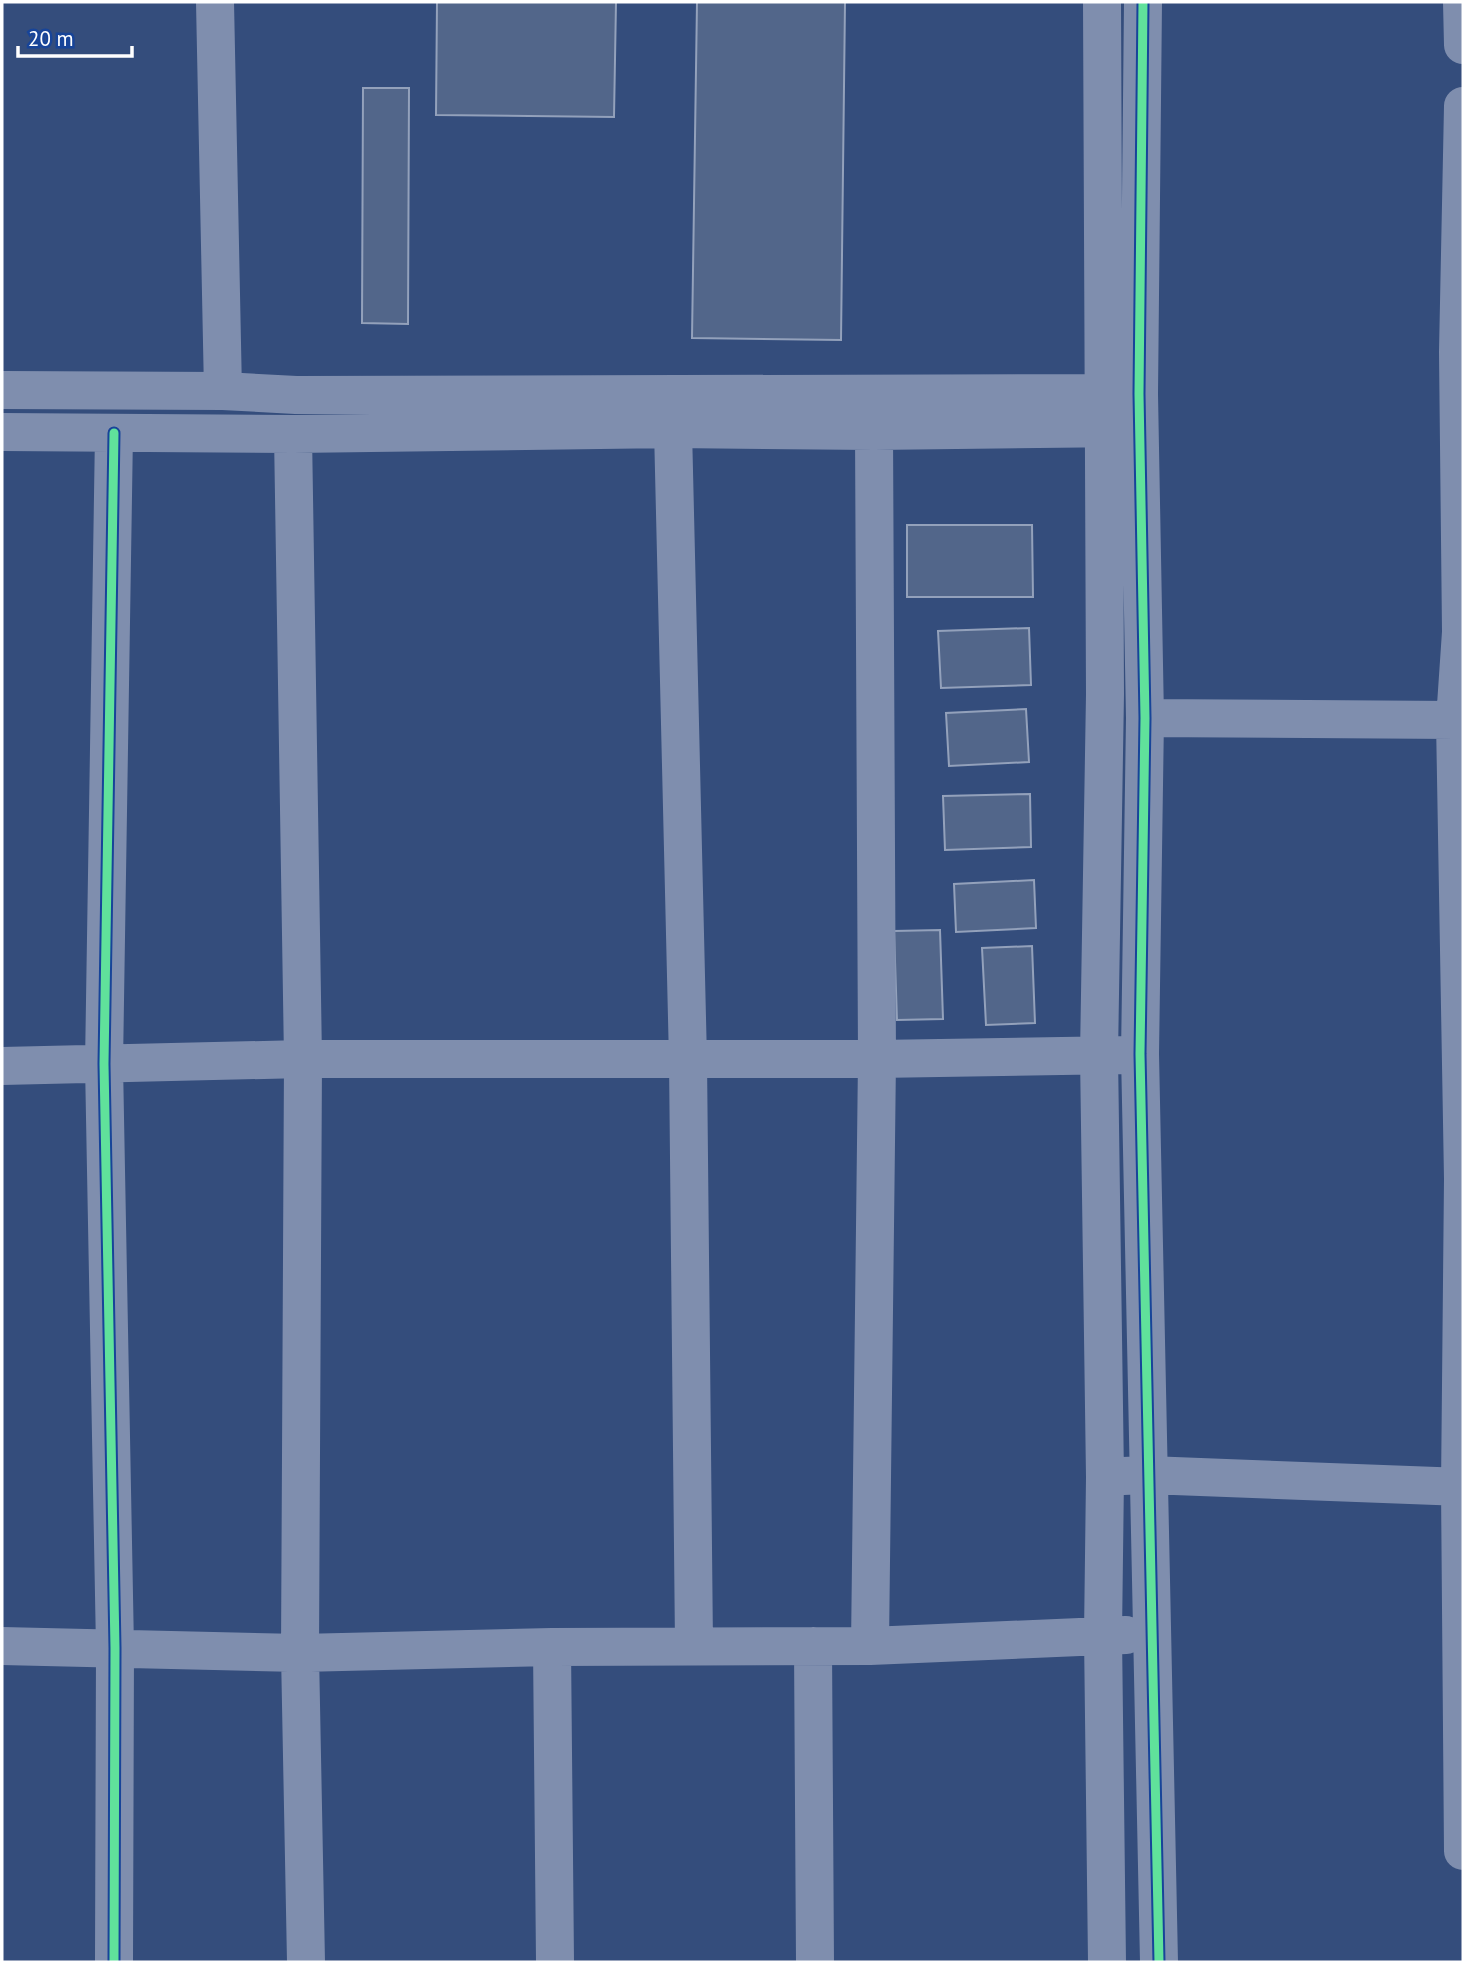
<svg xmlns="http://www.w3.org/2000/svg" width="1465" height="1964" font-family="'PT Sans',sans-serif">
<rect width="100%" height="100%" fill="#344d7c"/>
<path fill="#52668a" stroke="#93a1bb" stroke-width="2" d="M437 2H616L614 117 436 115Z
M697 2H845L841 340 692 338Z
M363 88H409L408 324 362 323Z
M907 525H1032L1033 597H907Z
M1029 628 1031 685 941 688 938 631Z
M1026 709 1029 762 949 766 946 713Z
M1030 794 1031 847 945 850 943 796Z
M1034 880 1036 928 956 932 954 884Z
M940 930 943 1019 897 1020 894 931Z
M1032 946 1035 1023 986 1025 982 948Z"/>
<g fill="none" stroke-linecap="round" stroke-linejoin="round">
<path stroke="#7f8eae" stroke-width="38" d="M215 2 223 391
M1102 2 1105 694 1099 1055 1105 1477 1103 1635 1107 1962
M1143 2 1139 394 1145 718 1140 1054 1159 1962
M1462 2 1463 45
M1463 106 1458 352 1461 632 1455 720 1463 1179
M2 390 223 391 296 395 1126 393
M673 429 688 1060 694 1645
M2 432 293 434 673 429 874 431 1127 428
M293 434 303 1059 300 1653 306 1962
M1145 718 1455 720
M2 1066 303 1059H877L1123 1055
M1463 1179 1460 1487 1463 1851
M1123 1476 1148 1475 1463 1487
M2 1646 300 1653 552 1647 870 1646 1126 1635
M813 1646 815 1962
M870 1646 877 1059 874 431
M552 1647 555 1962
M114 1962 115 1648 104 1064 114 433"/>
<defs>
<path id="cycleway" d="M1143 2 1139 394 1145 718 1140 1054 1159 1962
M114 1962 115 1648 104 1064 114 433"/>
</defs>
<use href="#cycleway" stroke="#174499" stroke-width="13"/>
<use href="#cycleway" stroke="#60e19b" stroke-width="9"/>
</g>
<rect width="1465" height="1964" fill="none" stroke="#ffffff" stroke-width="7"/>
<path d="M18 46v10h114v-10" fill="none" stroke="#ffffff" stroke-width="3.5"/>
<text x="28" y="46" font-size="21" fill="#ffffff" stroke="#174499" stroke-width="5" paint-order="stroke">20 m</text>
</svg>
